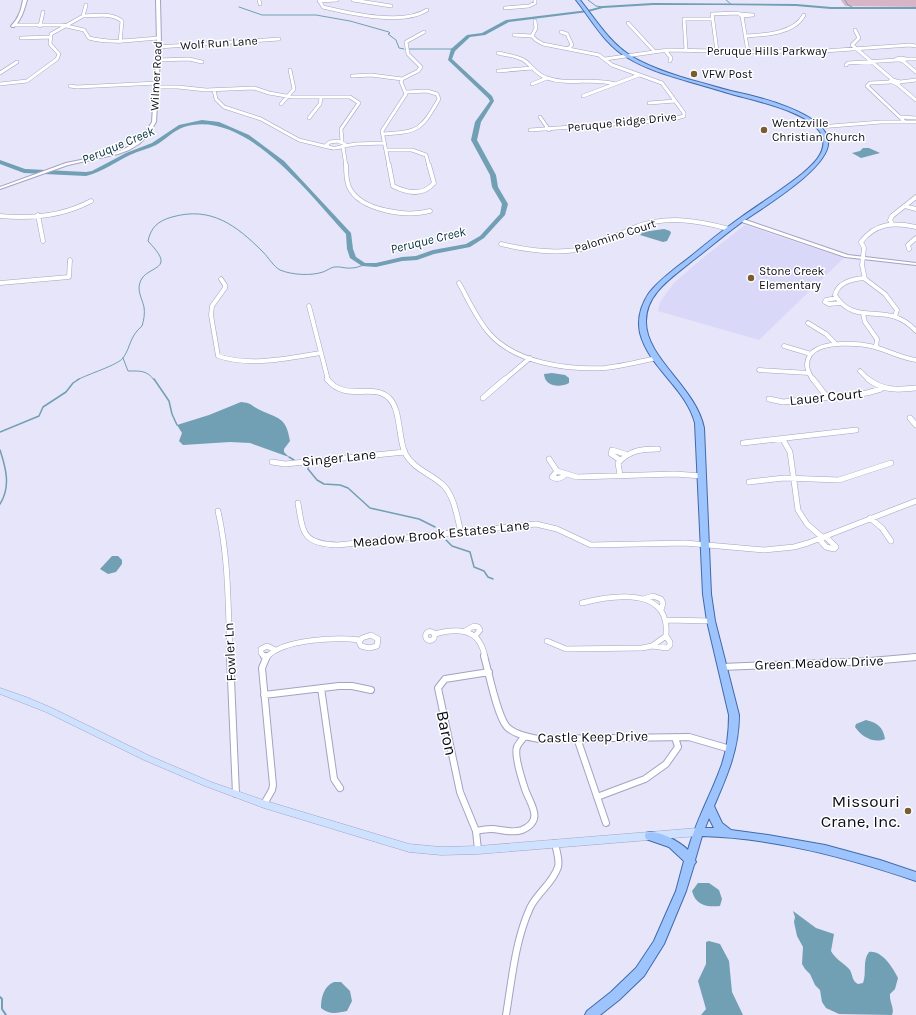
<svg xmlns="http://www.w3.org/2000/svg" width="916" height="1015" font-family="Karla,sans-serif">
<rect width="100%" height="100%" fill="#e6e5f9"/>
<path fill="#d9d8f9" d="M745 225 844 258 759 340 658 311 660 302 674 283 699 261Z"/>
<path fill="#d8b5c6" d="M841 0H916V7L845 6Z"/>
<path fill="#719fb4" d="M863 148H869L880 153 861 158 852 153 860 151Z
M664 229 670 231 671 233 667 241 663 242 640 235 643 232Z
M552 373 565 375 569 378V383C560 388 545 387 544 374Z
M241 402C252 403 250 405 258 409 278 419 286 416 290 441L284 449V452L289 457 250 443 230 442 183 445 179 441 182 433 177 425 209 415Z
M112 556H118L122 560V564L116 572 108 574 100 569Z
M866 720C878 723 883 727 885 739 873 744 861 736 855 727L856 724Z
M698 883H709L719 890 722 899 720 906C707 907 696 906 692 891Z
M793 911 816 928 834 934 831 951C835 959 844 963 850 970 853 976 852 981 858 984L863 983C867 973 862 961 869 952 882 950 893 968 898 978L895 989 890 994C889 1002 895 1008 892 1015L839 1014 826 1008 822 1002 820 990 815 985 810 974 805 969 802 964 803 947 797 936 794 922 795 917Z
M709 941 720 944 729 961 732 992 743 1015H701L706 1009 698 981 706 964V942Z
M334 982H341L350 991 352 1001 347 1011C337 1013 329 1015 321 1008 321 997 324 986 334 982Z"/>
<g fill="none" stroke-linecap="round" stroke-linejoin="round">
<path stroke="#719fb4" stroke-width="1" d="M588 0 596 6 603 7
M726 0 731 4
M845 0 848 5 854 8
M239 7 262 15H316L350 21 389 32 390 33 388 34 396 40 399 48 404 49
M408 49H454
M123 358 128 371C140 371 147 370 154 380
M77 380C88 374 118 365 123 358 131 347 129 337 142 326 144 320 145 313 144 307 142 298 136 290 141 280 145 271 160 269 161 262 162 255 152 246 148 241 151 227 158 221 172 217 211 206 236 225 263 252 269 258 273 266 280 270 292 275 311 276 323 272 326 271 330 268 334 267 340 266 346 269 352 268 356 268 360 266 364 265"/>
<path stroke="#719fb4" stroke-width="1.5" d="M154 379 169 401 172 414 177 425
M0 432 39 416 43 407 66 392 73 383 79 379
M0 450C6 468 11 487 0 504
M289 457 294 460
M308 464V469L317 480 324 484 340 485 348 488 370 508 419 519 435 527
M446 540 452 546 470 552 474 567 484 571 488 577 493 579"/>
<path stroke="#719fb4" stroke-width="2" d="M0 997 2 999V1009L6 1015"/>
<path fill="#719fb4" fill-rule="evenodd" d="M653 3 796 4 831 7H916V9H831L796 6 721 5H653L603 8 588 12 509 22 485 35 470 37 455 51 452 59 492 96 494 101 481 122 477 140 496 175 498 187 508 204 505 215 484 238 470 247 434 254 417 260 402 261 376 267 362 266 350 258 347 249 346 234C310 195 245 108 184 127 174 130 165 140 156 145 148 149 138 151 130 155 115 162 102 172 86 176L24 173 0 164V160L25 169 86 172 92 171 126 153 152 143 179 125 202 120 219 122 249 135 284 161 351 233 353 249 356 257 365 263H376L402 257 416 256 433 250 466 244 480 236 500 214 502 204 492 187 490 175 471 140 475 122 490 101 488 98 448 60 451 49 467 35 482 33 506 20 588 10 603 6Z"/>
<defs>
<path id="minor-far3" d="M259 0 260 4
M319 0 323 7C349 13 403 26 427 10
M353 0 391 6
M319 1 337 0
M505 8 529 6 535 3V0
M740 14 753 15 742 16
M83 16C96 16 111 12 122 21L120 42
M628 23 654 51
M15 25H62L84 30 89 38C112 44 135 40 158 38
M40 26 43 12
M855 30 859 38 852 45 893 80
M561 32 567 34 572 45 568 49
M514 35 532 36
M745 36C764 35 794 34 804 15
M21 38 50 37
M158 47 279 39
M665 50 671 58 670 61
M686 50 684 19H713
M717 51 712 14 738 13 742 16 748 52
M498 53C506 55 518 56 525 61 532 66 537 75 547 78 569 86 593 77 615 84
M901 58 906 59 903 61 896 59Z
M605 59 668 50 765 52 805 50 824 51 910 45 916 46
M906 59H916
M157 60 189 59 202 62
M903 61 916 72
M846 65 848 63 897 60
M498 71 532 68
M0 73 17 62
M352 76 371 75 402 79
M893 80 900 82 897 84 890 81Z
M891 82 870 83 867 86 905 122
M900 82 916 80
M0 84 27 81 57 59 59 54 50 44 51 34 83 16 86 5
M532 84 547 78
M897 84 916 100
M70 86 77 87 157 83
M156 87H178L206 90 254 88 269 93 292 97H350L359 103 341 129 342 141
M214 90 216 99 224 107 261 119 299 140 328 147
M583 96 639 75
M649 103 675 101
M281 104 294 89 290 70
M540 117 549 130
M901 117 916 118
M309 118 320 104 321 98
M819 127 881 122H916
M530 130 670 120 684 116V113L662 83 612 65 599 55 543 44 536 40 532 36 536 28 535 21
M383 134C419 132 421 130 439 99L437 94 427 91 406 92
M338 141 345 144 344 146C338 148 331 150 326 145L330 142Z
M344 146 356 144 384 143
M343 147 346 166
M386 150H412L426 155 429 166
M389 166 382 131 406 94 401 82 402 79 418 71 421 67 408 54 406 42 424 32"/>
<path id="minor-far2" d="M346 165C346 172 346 180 349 187 360 211 407 217 430 211
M389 165 393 186C407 193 423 196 434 183L429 165
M905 206 916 209
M38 215 43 241
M0 216C31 219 63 216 91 201
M892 224 890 220 892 216 916 197
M501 244C526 250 551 254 577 250 597 246 615 236 633 228 665 215 697 220 729 229
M909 249 908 245 916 238
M864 278C852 279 838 282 835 295 856 329 888 299 916 331
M221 279 225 285V288L212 306 211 315 218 356C250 367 288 358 320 353
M0 283 69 277 70 260
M459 283C468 299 476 318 489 333 515 363 567 370 605 368 622 366 639 362 656 358
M837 298 826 300 825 302 829 304 840 303
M309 306 328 380
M863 314 865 322 877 339 876 347
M895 316 897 310 885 294 865 279 862 265 864 248 861 242C875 223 894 222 916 227
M808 323 826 334 836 344
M784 346 811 354
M759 370 809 373
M860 371 869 380
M504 380 530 358
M813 380C808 372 804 364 810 355 821 340 859 343 875 347 889 351 901 358 916 360"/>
<path id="minor-far1" d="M327 379C346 403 373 382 389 398 401 409 398 438 405 453 413 469 432 474 444 486 455 498 457 518 461 532
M813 379 827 397
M868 379C883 391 898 390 916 388
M483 398 505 379
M769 399 783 402 867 393 881 389
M910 418 916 425
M782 438 790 452 798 510 807 524 823 538
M743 443 856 430
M549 459 557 471 577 477 675 474 702 476
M620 460 611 454 612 450 625 454
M272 462 285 464 405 452
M557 471 552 477C557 480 562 478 566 474
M620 475 618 463C630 450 641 449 658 449
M749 482 784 478 839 480 891 463
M298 503C303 534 303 544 338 545L536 524 557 529 591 545 685 543 764 550 794 547 808 543 916 501
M218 511C229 559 228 609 230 657
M870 518 882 528 891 541
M819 539 826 547 834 549 836 547 826 537
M643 599 653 596 661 599 663 603 661 610
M666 620 711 621
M465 631 474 626 478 627 480 630 475 636
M425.5 636a4.5 4.5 0 1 1 9 0a4.5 4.5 0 1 1-9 0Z
M435 634C450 630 473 627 481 645 483 648 484 653 485 657
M371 635 378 639 377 646 369 648 361 646 359 642 362 638Z
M547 641 566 649 642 648 652 646 666 636C666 631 667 625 665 620 657 587 605 597 582 603
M652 646 667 648 670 645V642L666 636
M265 657 261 653V649L267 646 275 650
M267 657C283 639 337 637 360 640
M912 657H916"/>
<path id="minor" d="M230 656 236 794
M264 656 266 658
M484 656C489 673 497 716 507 727 516 735 528 737 539 739L689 737 730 749
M722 667 871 661 916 657
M321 688 334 779 340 788
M264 695 339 686H352L371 690
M577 738 606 823
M597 797 645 779 666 764 678 747 675 737
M264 804 272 790 273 785 262 668 267 656
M476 831 460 792 438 688 445 679 489 672
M478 850 476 831C481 830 486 829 491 829 501 829 512 834 522 830 545 820 530 804 525 789 522 780 514 755 517 747 518 744 522 740 524 737
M506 1015C512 979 515 941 530 908 537 893 553 883 558 867 560 860 556 850 555 843"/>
<path id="tertiary" d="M23 0H27C24 10 22 19 14 27H12L11 26C19 18 21 10 23 0Z
M156 0H160L161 43 156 122 148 135 139 144 129 150 118 154 68 165 0 189V187L66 163 115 153 126 148 136 142 145 133 152 122 157 43Z
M739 219H743L848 255 916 263V265L845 257 739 221Z"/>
<path id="secondary" d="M0 688 26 697 52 708 150 756 211 782 266 801 409 844 441 847 478 846 698 828 701 829 703 832 701 835 698 836 478 854 441 855 409 852 264 808 205 786 144 760 46 712 0 694Z"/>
<path id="primary" d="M576 0H580C596 20 609 42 631 56 649 67 671 74 691 80 704 83 718 88 731 91 755 96 824 112 828 140 833 167 758 210 738 225 723 236 708 249 692 261 673 277 646 293 646 321 645 358 696 387 704 428L711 594 715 621 739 715C739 749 727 776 714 806L722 823 731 830 768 835 825 845 880 860 916 872V881C848 858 775 838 702 836L695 860 696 862 694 865 686 891 664 944 644 976 619 1000 600 1015H585L587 1011 611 992 636 968 654 941 676 891 684 861 669 847 646 839 645 836 646 833C658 829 680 842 688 850 696 820 712 793 722 764 727 749 729 731 729 715L707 621 703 594 695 423C686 388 649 368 640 333 637 319 641 305 649 293 660 279 676 268 690 257 706 244 723 230 740 218 761 203 782 190 802 174 811 166 826 154 823 139 818 112 750 100 728 93 715 89 701 85 687 81 667 75 646 69 628 58 605 45 592 20 576 0ZM709 818 714 828H705Z"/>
</defs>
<use href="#minor-far3" stroke="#a4a2c2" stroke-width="4"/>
<use href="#minor-far2" stroke="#a4a2c2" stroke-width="5"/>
<use href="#minor-far1" stroke="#a4a2c2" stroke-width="6"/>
<use href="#minor" stroke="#a4a2c2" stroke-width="8"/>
<use href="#tertiary" stroke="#a4a2c2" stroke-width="2"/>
<use href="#secondary" stroke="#a4a2c2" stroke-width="1"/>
<use href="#primary" stroke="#406aab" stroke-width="2"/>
<use href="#minor-far3" stroke="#fff" stroke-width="3"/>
<use href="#minor-far2" stroke="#fff" stroke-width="4"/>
<use href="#minor-far1" stroke="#fff" stroke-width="5"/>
<use href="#minor" stroke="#fff" stroke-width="6"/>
<use href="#tertiary" fill="#fff" fill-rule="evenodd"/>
<use href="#secondary" fill="#cee1fe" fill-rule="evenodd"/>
<use href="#primary" fill="#9dc4fc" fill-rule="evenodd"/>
</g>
<g fill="#795d30" stroke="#fff" stroke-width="1.5">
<circle cx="694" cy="74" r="4"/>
<circle cx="764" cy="130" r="4"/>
<circle cx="751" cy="278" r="4"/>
<circle cx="908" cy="811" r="4"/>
</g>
<g text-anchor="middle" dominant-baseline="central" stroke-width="3" stroke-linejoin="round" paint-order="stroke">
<g font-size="12" fill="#0e0d18" stroke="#fff">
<text transform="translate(219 43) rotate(-4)">Wolf Run Lane</text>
<text x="767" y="51">Peruque Hills Parkway</text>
<text transform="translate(156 76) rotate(-87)">Wilmer Road</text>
<text transform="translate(622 122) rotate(-6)">Peruque Ridge Drive</text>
<text transform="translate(615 236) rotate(-18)">Palomino Court</text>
</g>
<g font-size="12" fill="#0e0d18" stroke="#fff" text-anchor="start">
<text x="702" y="74">VFW Post</text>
<text x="772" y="123">Wentzville<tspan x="772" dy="14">Christian Church</tspan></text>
<text x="759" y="271">Stone Creek<tspan x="759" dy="14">Elementary</tspan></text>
</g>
<g font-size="13" font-style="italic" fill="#042f3f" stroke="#fff">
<text transform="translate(118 145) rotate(-23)">Peruque Creek</text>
<text transform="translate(428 240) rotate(-14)">Peruque Creek</text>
</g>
<g font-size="14" fill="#0e0d18" stroke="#fff">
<text transform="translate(826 397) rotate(-6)">Lauer Court</text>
<text transform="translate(339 458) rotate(-6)">Singer Lane</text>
<text transform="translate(441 534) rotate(-6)">Meadow Brook Estates Lane</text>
<text transform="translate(230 652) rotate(-93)">Fowler Ln</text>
<text transform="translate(819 663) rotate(-2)">Green Meadow Drive</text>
<text transform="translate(593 737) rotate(-1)">Castle Keep Drive</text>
</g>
<g font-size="17" fill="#0e0d18" stroke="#fff">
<text transform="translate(447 733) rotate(78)">Baron</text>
</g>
<g font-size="17" fill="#0e0d18" stroke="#fff" text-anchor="end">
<text x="900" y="801">Missouri<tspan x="900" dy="20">Crane, Inc.</tspan></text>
</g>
</g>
</svg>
